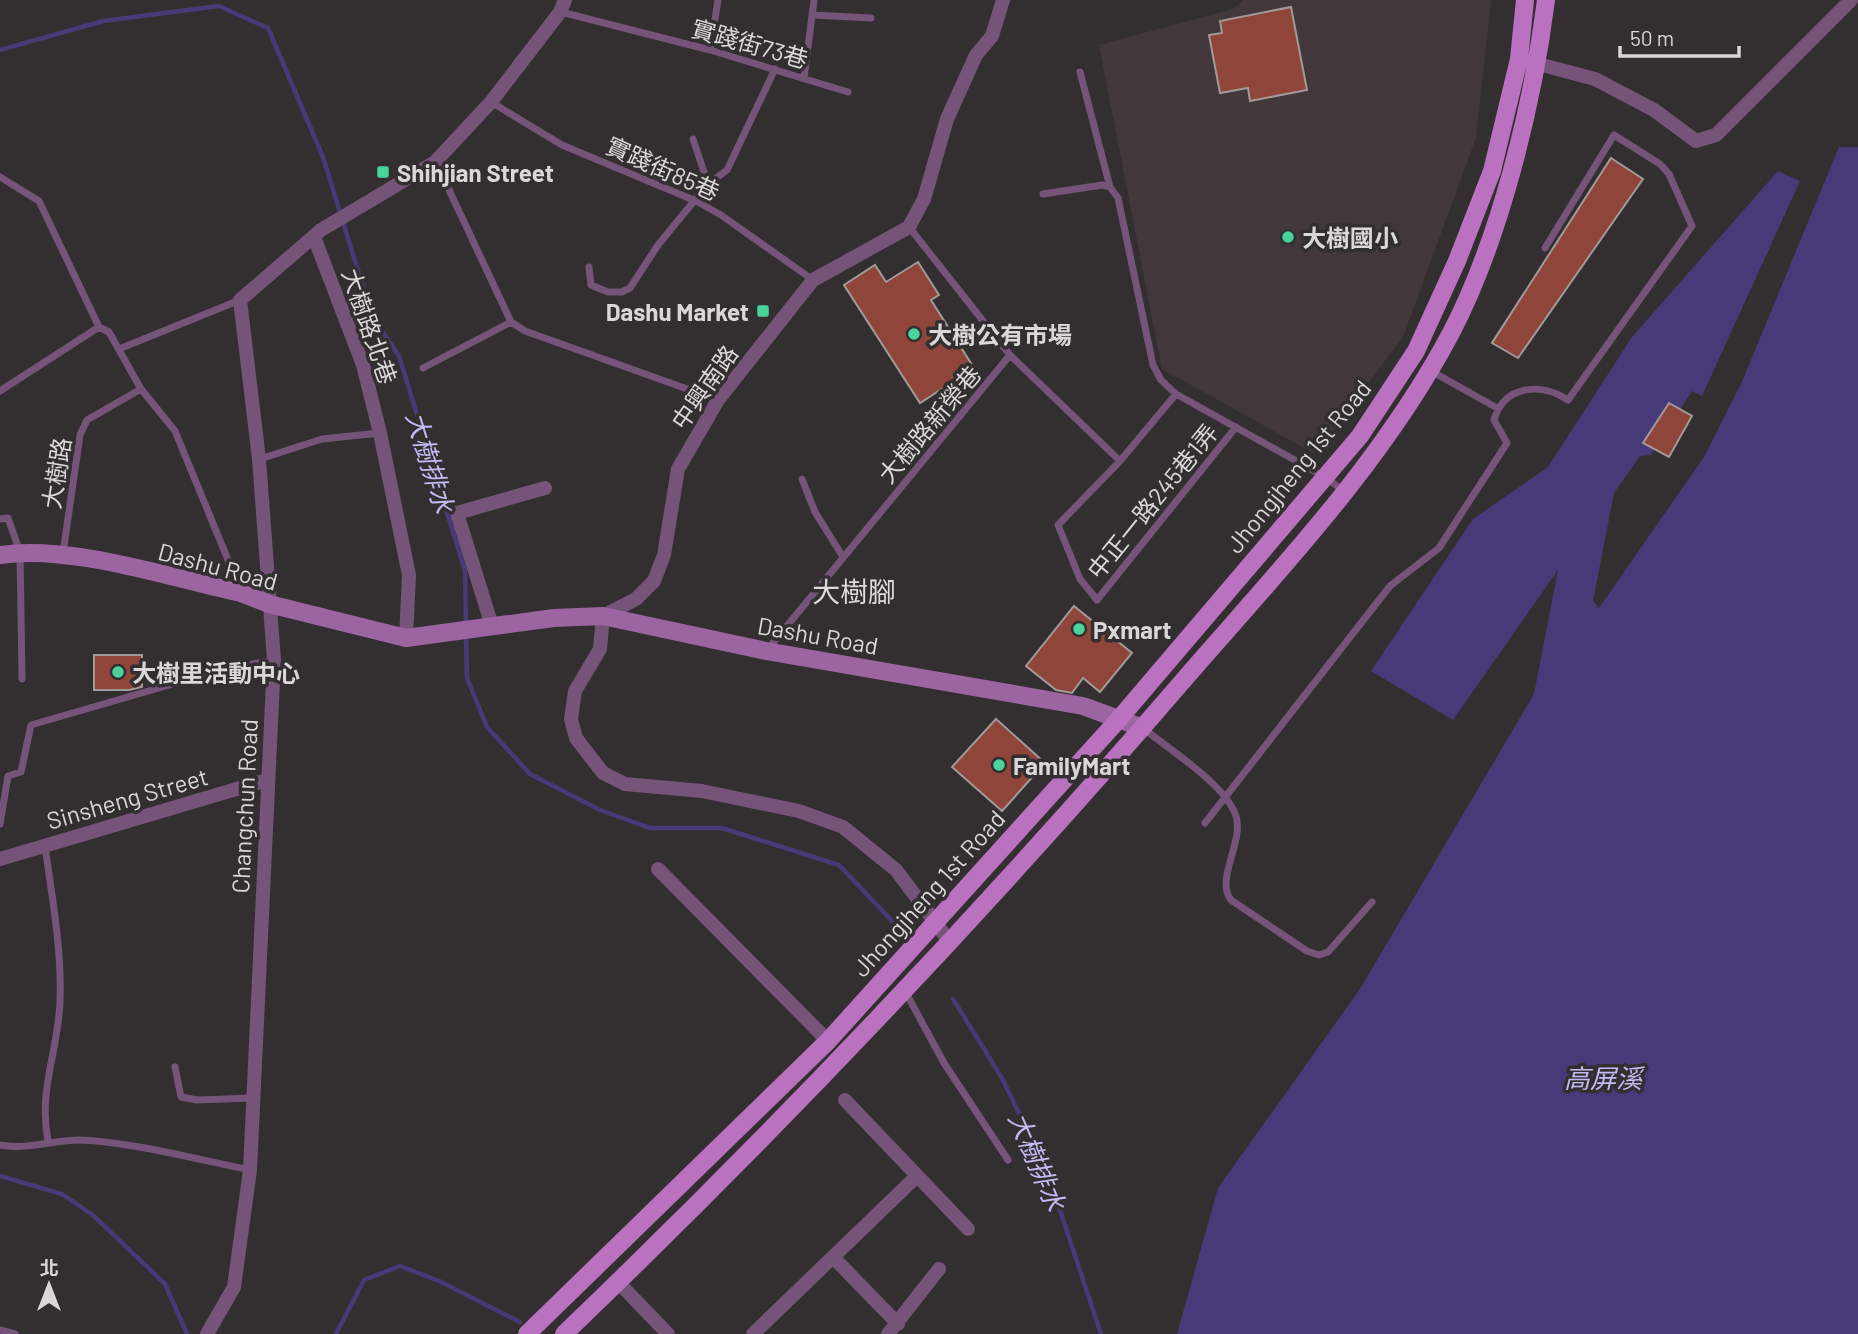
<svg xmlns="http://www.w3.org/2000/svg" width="1858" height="1334" font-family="Barlow,'Noto Sans TC',sans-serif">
<rect width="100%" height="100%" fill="#332f30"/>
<path fill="#42373a" d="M1243 0H1491L1476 138 1403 337 1315 454 1162 369 1099 45 1233 9Z"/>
<path fill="#483a79" d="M1839 147H1858V1334H1177L1218 1188 1360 989 1534 694 1558 570 1453 720 1371 671 1473 519 1548 467 1632 337 1778 171 1800 181 1702 396 1692 391 1651 455 1640 456 1614 493 1593 601 1599 608 1704 457 1741 384Z"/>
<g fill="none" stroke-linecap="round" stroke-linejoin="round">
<path stroke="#483a79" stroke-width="4.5" d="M0 50 103 21 219 6 268 28 323 157 372 316 399 356 465 571 466 624
M466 633 467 678 487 727 530 774 600 810 650 828H722L839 865 893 922
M953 999 1002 1078 1047 1171 1101 1334
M0 1176 62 1194 94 1216 165 1284 187 1334
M336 1334 364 1280 400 1266 439 1281 520 1322"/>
</g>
<path fill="#90453a" stroke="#a09a99" stroke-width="2" d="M1291 7 1307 90 1250 101 1248 88 1220 93 1209 35 1222 33 1220 21Z
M1611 158 1643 179 1518 358 1492 343Z
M918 262 939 295 931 300 974 368 920 403 844 285 875 265 886 282Z
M1669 403 1692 416 1669 457 1643 443Z
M1074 606 1132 653 1100 692 1083 678 1072 693 1056 690 1026 666Z
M94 655H142V687L129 690H94Z
M996 719 1045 763 1002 811 952 767Z"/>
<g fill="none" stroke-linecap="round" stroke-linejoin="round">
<path stroke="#765379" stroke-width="7" d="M561 12 710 50 848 92
M813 15 871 18
M710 50 718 0
M1080 72 1110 187
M804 78 814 0
M491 102 562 145 696 201 721 215 813 280
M693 139 708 184
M436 162 511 322 525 331 718 400
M0 177 39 201 99 327
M1043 194 1102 185 1110 187 1118 198 1153 365 1161 380 1176 394 1325 477 1345 492
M909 227 1010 355 1120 461
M589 267 591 285 608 292H622L630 288 658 245 708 184 727 170 775 69
M119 349 240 300
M423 368 511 322
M1431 371 1497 408
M0 391 99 327 109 332 141 389 175 431 240 589
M1176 394 1120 461 1058 525 1080 579 1097 600 1236 427
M260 459 322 439 380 433
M802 479 815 512 843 557
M0 519 8 518 20 552 22 679
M63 553 80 435 87 420 141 389
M768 649 1010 355
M1143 728C1170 750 1226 785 1236 816 1244 842 1215 879 1231 900L1307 951 1319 955 1328 952 1372 902
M1205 823 1390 586 1439 548 1507 443 1494 420C1504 385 1541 382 1568 400L1692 226 1669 174 1660 164 1614 135 1545 248
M0 824 8 776 21 772 31 725 221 670 274 660
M45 846C52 897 62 950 60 1002 58 1052 38 1090 48 1141
M905 991 944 1063 1008 1160
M175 1067 181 1097 197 1100 253 1098
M0 1145C27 1150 53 1140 80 1140 132 1142 199 1160 250 1170
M0 1330 15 1334"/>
<path stroke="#765379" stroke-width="14" d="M1527 61 1595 79 1654 110 1696 141 1716 135 1851 0
M314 237 363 365 380 433 409 575 406 638
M492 626 457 513 545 488
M0 859 267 780
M658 869 828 1041
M950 942 896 870 843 827 799 811 702 791 625 784 603 773 576 738 571 719 575 691 600 649 603 616 636 599 654 581 664 555 678 469 718 400 813 280 909 227 924 199 947 119 976 55 992 36 1003 0
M845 1100 968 1229
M833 1257 898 1324
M618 1282 668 1334
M207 1334 234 1287 250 1170 274 660 259 459 240 300 321 230 435 162 491 102 560 12 565 0
M753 1334 917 1176
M888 1334 939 1269"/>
<path stroke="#9c64a1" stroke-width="18" d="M0 555C70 544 171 578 241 593L269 604 406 638 554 618 603 616 766 651 1083 706 1143 728"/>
<path stroke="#b971c0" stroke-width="18" d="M527 1334 828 1041 1119 719 1360 436 1416 351 1457 261 1492 171 1519 59 1525 0
M564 1334C783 1124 990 905 1188 675 1282 567 1383 461 1451 333 1500 239 1533 104 1546 0"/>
</g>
<g fill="#49d49c" stroke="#332f30" stroke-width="2.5">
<rect x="376" y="165" width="14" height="14" rx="3.5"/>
<circle cx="1288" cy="237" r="7"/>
<rect x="756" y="304" width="14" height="14" rx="3.5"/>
<circle cx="914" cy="334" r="7"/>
<circle cx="1079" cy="629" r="7"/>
<circle cx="118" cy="672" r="7"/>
<circle cx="999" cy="765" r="7"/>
</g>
<g text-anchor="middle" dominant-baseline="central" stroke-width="7" stroke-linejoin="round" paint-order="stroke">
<g font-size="24" fill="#dad7d8" stroke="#332f30">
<text transform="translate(750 43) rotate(16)">實踐街73巷</text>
<text transform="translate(663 168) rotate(24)">實踐街85巷</text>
<text transform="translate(370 326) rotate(71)">大樹路北巷</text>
<text transform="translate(704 387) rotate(-55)">中興南路</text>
<text transform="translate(929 424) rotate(-50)">大樹路新榮巷</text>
<text transform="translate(1298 466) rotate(-51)">Jhongjheng 1st Road</text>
<text transform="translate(56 473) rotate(-81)">大樹路</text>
<text transform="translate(1152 501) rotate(-51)">中正一路245巷1弄</text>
<text transform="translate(218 566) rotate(15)">Dashu Road</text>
<text transform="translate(818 635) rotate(10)">Dashu Road</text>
<text transform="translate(127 798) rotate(-16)">Sinsheng Street</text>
<text transform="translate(244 806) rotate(-87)">Changchun Road</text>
<text transform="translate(928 893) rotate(-48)">Jhongjheng 1st Road</text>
</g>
<g font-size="24" font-weight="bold" fill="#dad7d8" stroke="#332f30" text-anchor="start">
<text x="397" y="172">Shihjian Street</text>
<text x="1302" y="237">大樹國小</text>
<text x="749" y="311" text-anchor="end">Dashu Market</text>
<text x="928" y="334">大樹公有市場</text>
<text x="1093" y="629">Pxmart</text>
<text x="132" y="672">大樹里活動中心</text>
<text x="1013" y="765">FamilyMart</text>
</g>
<g font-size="26" font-style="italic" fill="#c1baf3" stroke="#332f30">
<text transform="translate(431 462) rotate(73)">大樹排水</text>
<text x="1603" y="1077">高屏溪</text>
<text transform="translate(1038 1161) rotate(67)">大樹排水</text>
</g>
<g font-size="28" fill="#ded8da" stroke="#332f30">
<text x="854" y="591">大樹腳</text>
</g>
</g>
<g transform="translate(49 1285)" stroke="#332f30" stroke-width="5" paint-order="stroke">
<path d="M0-5L12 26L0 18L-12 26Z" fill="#dad7d8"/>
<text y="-10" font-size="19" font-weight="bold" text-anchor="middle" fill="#dad7d8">北</text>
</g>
<path d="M1620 46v10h119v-10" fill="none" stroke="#dad7d8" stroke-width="3.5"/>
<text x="1630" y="46" font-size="21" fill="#dad7d8" stroke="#332f30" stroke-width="5" paint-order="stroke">50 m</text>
</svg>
